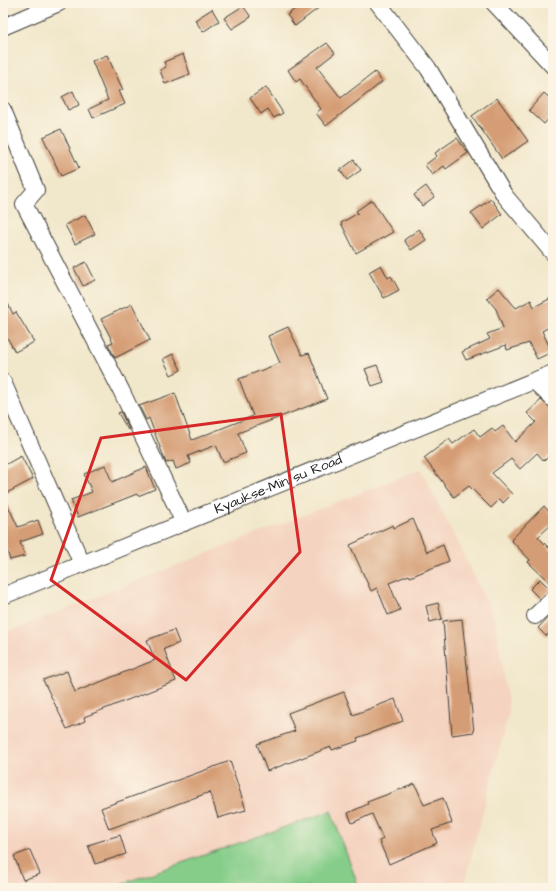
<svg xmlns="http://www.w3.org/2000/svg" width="556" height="891" font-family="'Architects Daughter',sans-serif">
<rect width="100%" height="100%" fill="#fcf5e5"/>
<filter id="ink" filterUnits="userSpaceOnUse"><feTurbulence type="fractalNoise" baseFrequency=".025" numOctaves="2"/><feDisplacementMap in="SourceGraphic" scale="8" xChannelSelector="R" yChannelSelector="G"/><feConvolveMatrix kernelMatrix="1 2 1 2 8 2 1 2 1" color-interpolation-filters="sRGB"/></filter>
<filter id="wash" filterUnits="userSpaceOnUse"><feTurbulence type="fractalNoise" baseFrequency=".012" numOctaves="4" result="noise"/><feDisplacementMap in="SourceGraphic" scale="16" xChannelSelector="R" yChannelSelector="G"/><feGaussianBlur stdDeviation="0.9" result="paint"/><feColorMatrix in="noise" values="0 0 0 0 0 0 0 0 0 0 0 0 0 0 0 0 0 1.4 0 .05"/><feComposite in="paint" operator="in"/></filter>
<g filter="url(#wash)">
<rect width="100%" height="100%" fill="#f1e7cb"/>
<path fill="#f4d3c0" d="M421 469 495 619 509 711 463 888H3V634Z"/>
<path fill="#85cd89" stroke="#507452" d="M331 811 359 888H123L121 884Z"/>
<g id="blocks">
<path fill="#d59d75" d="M303 3H325L295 26 287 15Z
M243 6 251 17 232 29 224 18Z
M212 9 219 21 203 32 195 20Z
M327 43 335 53 317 67 341 98 375 72 382 82 326 126 316 113 321 109 300 79 296 82 288 70Z
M183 54 190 74 165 84 160 70 166 67 164 62Z
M107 55 123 90 119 91 125 104 93 118 89 109 108 100 92 61Z
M266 87 283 113 274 118 268 109 261 114 250 98Z
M73 91 79 105 68 110 62 97Z
M544 93 553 101V114L544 124 529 110Z
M497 98 528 141 502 159 472 116Z
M61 129 79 168 61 176 43 137Z
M457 138 468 153 446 169 444 166 432 175 425 165 437 156 435 153Z
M354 160 361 170 347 180 340 170Z
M426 186 434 197 422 206 414 195Z
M491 199 502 214 483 229 471 213Z
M372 200 393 232 356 253 341 223 358 213 356 211Z
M85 215 95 234 75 244 65 225Z
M419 229 426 240 411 250 404 240Z
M86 262 95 280 83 286 74 268Z
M381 265 388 278 391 276 399 290 384 298 369 272Z
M499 288 516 308 531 300 534 307 553 297V325L542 331 552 352 537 359 529 343 507 350 506 345 466 360 462 352 490 339 487 334 503 328 496 309 487 298Z
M3 294 13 314 16 312 34 342 15 352 3 330Z
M132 304 150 340 115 358 108 344 113 342 101 319Z
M288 327 302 355 309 353 327 399 238 433 246 453 223 462 216 445 188 456 191 463 176 469 173 461 166 463 149 418 146 420 139 406 175 393 192 440 253 416 239 379 280 363 268 336Z
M173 354 181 370 171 375 163 359Z
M377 365 384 382 372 386 365 369Z
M541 400 553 409V452L544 461 537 453 520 469 511 459 492 473 512 494 503 503 500 499 491 508 469 486 454 497 424 458 449 439 453 444 474 429 480 437 492 428 495 432 503 426 515 442 536 422 527 413Z
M121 412 129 429 128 430 118 413Z
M21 456 33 479 3 495 18 527 38 520 43 534 20 542 25 556 10 560 3 538V466Z
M105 465 112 482 146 467 155 489 138 496 137 494 78 517 71 500 92 492 84 474Z
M544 506 553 516V523L538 537 553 552V586L528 562 530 560 511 540Z
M413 519 427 552 443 545 449 561 410 577 409 575 389 583 400 610 388 615 377 588 371 591 350 545 393 525 394 528Z
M540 579 551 590 540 599 530 589Z
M438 603 442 619 430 622 426 606Z
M553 612V630L546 636 538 628Z
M462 619 474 732 452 735 443 621Z
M174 630 179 643 164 649 176 681 84 717 85 721 67 729 43 680 67 671 75 692 155 660 147 640Z
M344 692 353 715 395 699 403 721 357 738 358 741 332 750 331 747 267 771 257 744 295 731 288 713Z
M230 761 246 810 218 818 210 792 109 829 101 808Z
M415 784 424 805 443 798 452 823 432 830 437 843 389 864 379 841 383 839 372 814 352 823 348 813 368 804 367 802Z
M120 835 126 854 95 864 88 845Z
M30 850 40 874 23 880 14 856Z"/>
</g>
</g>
<g filter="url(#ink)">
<use href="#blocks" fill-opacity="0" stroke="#3c3a36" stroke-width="1"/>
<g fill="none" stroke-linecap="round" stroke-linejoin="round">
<defs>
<g id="minor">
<path d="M378 3 428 68 505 196 553 253"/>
<path d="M494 3 553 66"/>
<path d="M3 27 59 3"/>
<path d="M3 110 36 190 24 204 121 390 184 523"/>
<path d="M534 381 553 399"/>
<path d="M3 382 82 564"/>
<path id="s1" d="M3 596 553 373"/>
<path d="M535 616 553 599"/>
</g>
</defs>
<use href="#minor" stroke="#3c3a36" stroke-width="18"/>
<use href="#minor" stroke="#fff" stroke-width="16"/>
</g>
</g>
<path fill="none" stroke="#d62828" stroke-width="3" stroke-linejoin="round" d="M281 414 300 552 186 680 51 580 101 438Z"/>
<g text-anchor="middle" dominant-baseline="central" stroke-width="4" stroke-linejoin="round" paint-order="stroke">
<g font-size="14" fill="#1c1c1c" stroke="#fcf5e5">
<text stroke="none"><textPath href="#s1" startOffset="297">Kyaukse-Min su Road</textPath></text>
</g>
</g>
<rect width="556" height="891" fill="none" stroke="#fcf5e5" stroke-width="16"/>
</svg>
